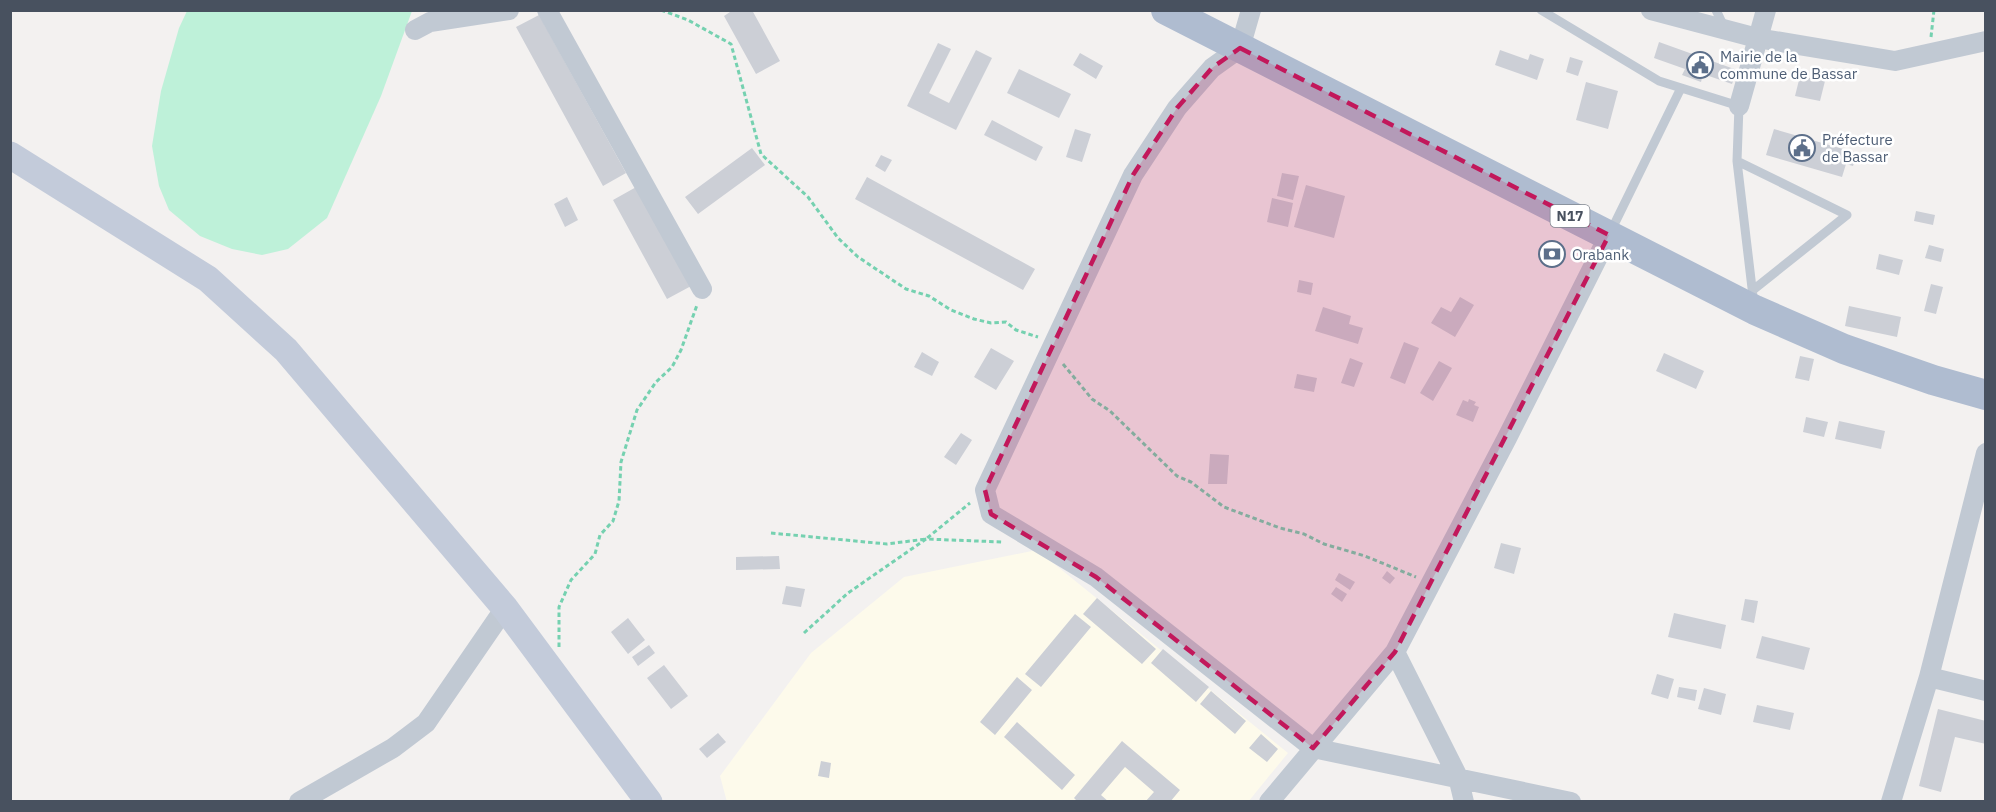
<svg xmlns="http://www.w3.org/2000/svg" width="1996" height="812" font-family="'IBM Plex Sans',sans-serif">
<rect width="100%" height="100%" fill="#f3f1f0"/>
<path fill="#fdfaeb" d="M1037 550 1288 753 1248 802H727L720 776 811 653 904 577Z"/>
<path fill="#bef1d9" d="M187 11H412L381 96 327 218 288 249 262 255 232 249 200 236 169 210 159 186 152 146 161 91 179 28Z"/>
<path fill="#cccfd6" d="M733 10H752L780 61 756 74 724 16Z
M539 15 626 173 603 186 516 27Z
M1659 42 1737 70 1732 84 1703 74 1701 82 1682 75 1685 69 1654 58Z
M938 43 951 49 929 93 949 103 976 50 992 58 956 130 907 106Z
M1500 50 1528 60 1530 54 1544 59 1537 80 1495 65Z
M1080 53 1103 66 1096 79 1073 65Z
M1570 57 1583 61 1578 76 1566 72Z
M1019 69 1071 94 1059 118 1007 93Z
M1800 76 1825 81 1820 101 1795 96Z
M1586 82 1618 91 1608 129 1576 120Z
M992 120 1043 147 1036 161 984 135Z
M1075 129 1091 134 1082 162 1066 157Z
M1774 129 1857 153 1853 166 1846 164 1842 177 1766 155Z
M752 148 765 165 698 214 685 197Z
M881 155 892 160 885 172 875 166Z
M1282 173 1299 176 1293 200 1277 196Z
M867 177 1035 269 1023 290 855 199Z
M1306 185 1345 196 1334 238 1294 227Z
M638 186 693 285 667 299 613 200Z
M567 197 578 220 565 227 554 204Z
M1272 198 1293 203 1288 227 1267 222Z
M1916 211 1935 215 1933 225 1914 221Z
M1929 245 1944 249 1941 262 1925 258Z
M1879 254 1903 260 1899 275 1876 269Z
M1299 280 1313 283 1311 295 1297 292Z
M1931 284 1943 287 1936 314 1924 311Z
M1460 297 1474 305 1455 337 1431 323 1441 307 1451 312Z
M1849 306 1901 317 1897 337 1845 326Z
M1323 307 1351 316 1349 324 1363 328 1358 344 1315 331Z
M1404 342 1419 348 1405 384 1390 378Z
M991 348 1014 361 996 390 974 377Z
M922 352 939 362 932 376 914 367Z
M1664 353 1704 371 1696 389 1656 371Z
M1800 356 1814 359 1809 381 1795 378Z
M1350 358 1363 363 1354 387 1341 383Z
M1439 361 1452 368 1433 401 1420 393Z
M1297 374 1317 378 1314 392 1294 388Z
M1469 399 1476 402 1474 405 1479 407 1473 422 1456 415 1463 400 1468 402Z
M1806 417 1828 422 1824 437 1803 432Z
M1839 421 1885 431 1881 449 1835 439Z
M961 433 972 440 956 465 944 457Z
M1210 454 1229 455 1227 484H1208Z
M1501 543 1521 548 1514 574 1494 568Z
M779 556 780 569 736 570V557Z
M1387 571 1395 578 1390 584 1382 578Z
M1339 573 1355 582 1350 590 1335 580Z
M786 586 805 589 801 607 782 604Z
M1336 587 1347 594 1342 602 1331 594Z
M1097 598 1156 649 1142 664 1083 614Z
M1745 599 1758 601 1754 623 1741 620Z
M1674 613 1726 625 1721 649 1668 637Z
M1075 614 1091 627 1041 687 1025 674Z
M628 618 645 640 628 654 611 632Z
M1762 636 1810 648 1804 670 1756 658Z
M649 645 655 653 638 666 632 657Z
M1163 649 1209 687 1196 702 1151 663Z
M664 665 688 696 671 709 647 678Z
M1657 674 1674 679 1668 699 1651 694Z
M1017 677 1032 690 995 735 980 722Z
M1679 687 1697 690 1695 701 1677 697Z
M1704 688 1726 694 1721 715 1698 709Z
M1211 691 1246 721 1235 734 1200 704Z
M1757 705 1794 713 1790 730 1753 722Z
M1938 709 1986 721V744L1955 737 1941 792 1919 786Z
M1017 722 1075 775 1062 790 1004 737Z
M718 733 726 742 707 758 699 749Z
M1261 734 1278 749 1267 762 1249 748Z
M1122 741 1180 790 1170 802H1145L1154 792 1125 767 1101 795 1109 802H1078L1074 798Z
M821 761 831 763 829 778 818 776Z"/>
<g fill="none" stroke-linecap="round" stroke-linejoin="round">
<path stroke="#75d1b0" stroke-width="3" stroke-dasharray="4.5 3" stroke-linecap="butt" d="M661 10 688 20 731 44 761 154 808 197 838 238 858 257 906 289 929 296 951 310 974 319 991 323 1006 322 1016 330 1038 337
M1931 37 1934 10
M1063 364 1092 399 1110 411 1177 476 1191 482 1224 507 1280 528 1304 534 1324 544 1365 556 1416 577
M771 533 887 544 926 539 970 503
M804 633 848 593 926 539 1002 542
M559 647V607L571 580 595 554 600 535 613 521 619 501 621 462 637 410 656 382 672 367 681 350 697 305"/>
<path stroke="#c1c9d3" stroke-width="9" d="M1541 10 1659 81 1739 106 1737 161 1754 305
M1716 10 1724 27
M1737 161 1847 215 1753 290
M1610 233 1681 88"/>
<path stroke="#c1c9d3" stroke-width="20" d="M547 10 702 289
M1251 10 1240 48 1212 68 1177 108 1133 175 985 490 991 514 1096 577 1313 748 1571 802
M1651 10 1757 38 1895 61 1986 41
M415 30 430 22 509 10
M1739 106 1766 10
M1986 453 1929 677 1986 691
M1395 652 1458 777 1464 802
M299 802 393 748 426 723 505 608
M1269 802 1395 652 1507 438 1609 235
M1891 802 1929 677"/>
<path stroke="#c3cbda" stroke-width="27" d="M10 155 208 279 286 350 505 608 649 802"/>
<path stroke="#afbcd0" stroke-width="30" d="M1166 10 1755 310 1844 349 1933 380 1986 395"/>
</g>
<path fill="#c2185b" fill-opacity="0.2" stroke="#c2185b" stroke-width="4.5" stroke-dasharray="12 8" stroke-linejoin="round" d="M1240 48 1609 235 1395 652 1313 748 1096 577 991 514 985 490 1133 175 1177 108 1212 68Z"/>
<defs>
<symbol id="civic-ring" viewBox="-11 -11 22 22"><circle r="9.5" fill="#fff" stroke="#5c6f8a" stroke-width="1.5"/><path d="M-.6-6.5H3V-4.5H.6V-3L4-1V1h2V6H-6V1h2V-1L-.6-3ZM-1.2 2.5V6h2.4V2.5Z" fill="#5c6f8a"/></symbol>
<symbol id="bank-ring" viewBox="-11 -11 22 22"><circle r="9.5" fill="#fff" stroke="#5c6f8a" stroke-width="1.5"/><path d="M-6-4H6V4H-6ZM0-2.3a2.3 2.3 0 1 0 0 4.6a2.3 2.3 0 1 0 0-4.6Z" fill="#5c6f8a"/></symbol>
</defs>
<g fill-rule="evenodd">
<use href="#civic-ring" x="1685" y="50" width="30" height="30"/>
<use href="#civic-ring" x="1787" y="133" width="30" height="30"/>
<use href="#bank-ring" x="1537" y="239" width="30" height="30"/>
</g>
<g text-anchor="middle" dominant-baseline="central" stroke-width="5" stroke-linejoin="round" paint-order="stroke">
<rect fill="#fff" stroke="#7f858f" stroke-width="1.5" x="1550.5" y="205" width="39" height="22" rx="4.5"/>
<g font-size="14" font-weight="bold" fill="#48515f">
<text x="1570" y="216">N17</text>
</g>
<g font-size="15" fill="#4e5e75" stroke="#fff" text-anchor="start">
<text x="1720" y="56">Mairie de la<tspan x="1720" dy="17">commune de Bassar</tspan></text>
<text x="1822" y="139">Préfecture<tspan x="1822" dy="17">de Bassar</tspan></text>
<text x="1572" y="254">Orabank</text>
</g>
</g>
<rect width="1996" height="812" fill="none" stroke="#48515f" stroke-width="24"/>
</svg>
